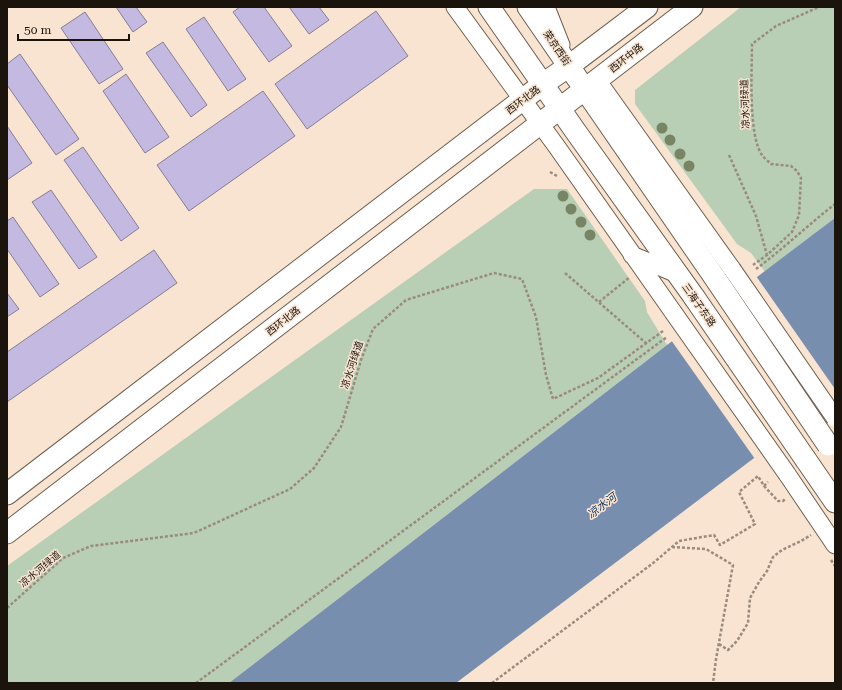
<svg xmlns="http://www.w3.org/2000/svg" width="842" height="690" font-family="'Roboto Serif','Noto Sans SC',serif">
<rect width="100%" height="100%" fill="#f8e4d1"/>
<path fill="#b9cfb5" d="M741 7H835V218L765 272 751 253 737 244 635 104V90Z
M534 189H567L645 301 647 312 667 345 229 683H7V566Z"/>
<path fill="#778eae" d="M835 218V397L456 683H229L667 345Z"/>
<path fill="#f8e4d1" d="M756 276 835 389V399L755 459 671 340Z"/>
<path fill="#c4bae1" stroke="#847e94" d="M116 7H136L147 22 133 32Z
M240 7H264L292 46 269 62 233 12Z
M289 7H319L329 20 309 34Z
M376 11 408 56 307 129 275 84Z
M85 12 123 69 99 84 61 28Z
M204 17 246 79 228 91 186 29Z
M163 42 207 105 191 117 146 53Z
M20 54 79 139 56 155 7 85V64Z
M126 74 169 137 145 153 103 91Z
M263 91 295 136 189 211 157 165Z
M7 126 32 163 7 180Z
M83 147 139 228 121 241 64 160Z
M51 190 97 257 79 269 32 202Z
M13 217 59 284 40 297 7 249V221Z
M154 250 177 283 7 402V352Z
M7 293 19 309 7 317Z"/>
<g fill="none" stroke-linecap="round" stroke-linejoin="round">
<defs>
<path id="minor" d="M455 7 557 147 673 312
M546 7 561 45
M597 80 732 269
M632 255 677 274
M787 474 835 545"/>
<path id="major" d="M489 7 576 132 694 297
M528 7 717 281
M806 460 835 502
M7 494 543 84 569 66 647 7
M7 533 692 7"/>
</defs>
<use href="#minor" stroke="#70604f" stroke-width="19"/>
<use href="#major" stroke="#70604f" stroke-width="23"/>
<path stroke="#9a8b7e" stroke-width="2.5" stroke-dasharray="3 2" stroke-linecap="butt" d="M729 155 756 216 767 255
M550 172 557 176
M753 265 767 255 792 232 799 215 801 178 797 171 791 166 771 164C768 161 764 158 762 155 748 135 752 70 752 44L776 26 819 7
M756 269C783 249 808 225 835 204
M565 273 647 344
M599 302 630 277
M764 486 768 482
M672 547 706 549 733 565 716 659 713 683
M831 560 835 566
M7 608 63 558 91 546 194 533 290 489 314 468 341 427 361 360 373 329 406 300 494 273 522 279 536 317 546 375 553 399 598 378 663 331
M719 644 728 650 737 641 748 623 750 598 759 582 767 571 773 557 782 550 801 541 811 535
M196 683 667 337
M492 683 652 564 679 541 714 535 720 545 755 524 739 492 758 476 764 486 778 501H783L785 499"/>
<use href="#minor" stroke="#fff" stroke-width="17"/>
<use href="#major" stroke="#fff" stroke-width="21"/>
<defs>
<path id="minor-bridge" d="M732 269 835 418
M673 312 787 474"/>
<path id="major-bridge" d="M717 281 828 445
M694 297 806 460"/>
</defs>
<use href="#minor-bridge" stroke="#70604f" stroke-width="19" stroke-linecap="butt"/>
<use href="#major-bridge" stroke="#70604f" stroke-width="23" stroke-linecap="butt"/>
<use href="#minor-bridge" stroke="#fff" stroke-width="17"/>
<use href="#major-bridge" stroke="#fff" stroke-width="21"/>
</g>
<g fill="#788564">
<circle cx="662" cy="128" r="5.5"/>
<circle cx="670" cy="140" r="5.5"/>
<circle cx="680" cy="154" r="5.5"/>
<circle cx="689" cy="166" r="5.5"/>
<circle cx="563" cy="196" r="5.5"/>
<circle cx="571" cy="209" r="5.5"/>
<circle cx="581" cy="222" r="5.5"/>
<circle cx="590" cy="235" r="5.5"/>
</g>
<g text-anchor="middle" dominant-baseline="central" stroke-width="3" stroke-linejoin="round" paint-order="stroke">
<g font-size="10" fill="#1a140d" stroke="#f8e4d1">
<text transform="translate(557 48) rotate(55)">荣京西街</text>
<text transform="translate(626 58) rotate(-38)">西环中路</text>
<text transform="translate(523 100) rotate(-37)">西环北路</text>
<text transform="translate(745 104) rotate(-92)">凉水河绿道</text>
<text transform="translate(699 305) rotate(55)">三海子东路</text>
<text transform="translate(283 321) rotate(-38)">西环北路</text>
<text transform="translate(352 365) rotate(-72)">凉水河绿道</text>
<text transform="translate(40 569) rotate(-40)">凉水河绿道</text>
</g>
<g font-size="11" font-style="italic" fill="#10305a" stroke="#f8e4d1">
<text transform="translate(602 506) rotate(-37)">凉水河</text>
</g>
</g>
<rect width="842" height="690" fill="none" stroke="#1a140d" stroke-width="16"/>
<path d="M18 34v6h111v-6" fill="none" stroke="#1a140d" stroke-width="2"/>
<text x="24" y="34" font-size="12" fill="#1a140d" stroke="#f8e4d1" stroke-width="3" paint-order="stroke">50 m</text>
</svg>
